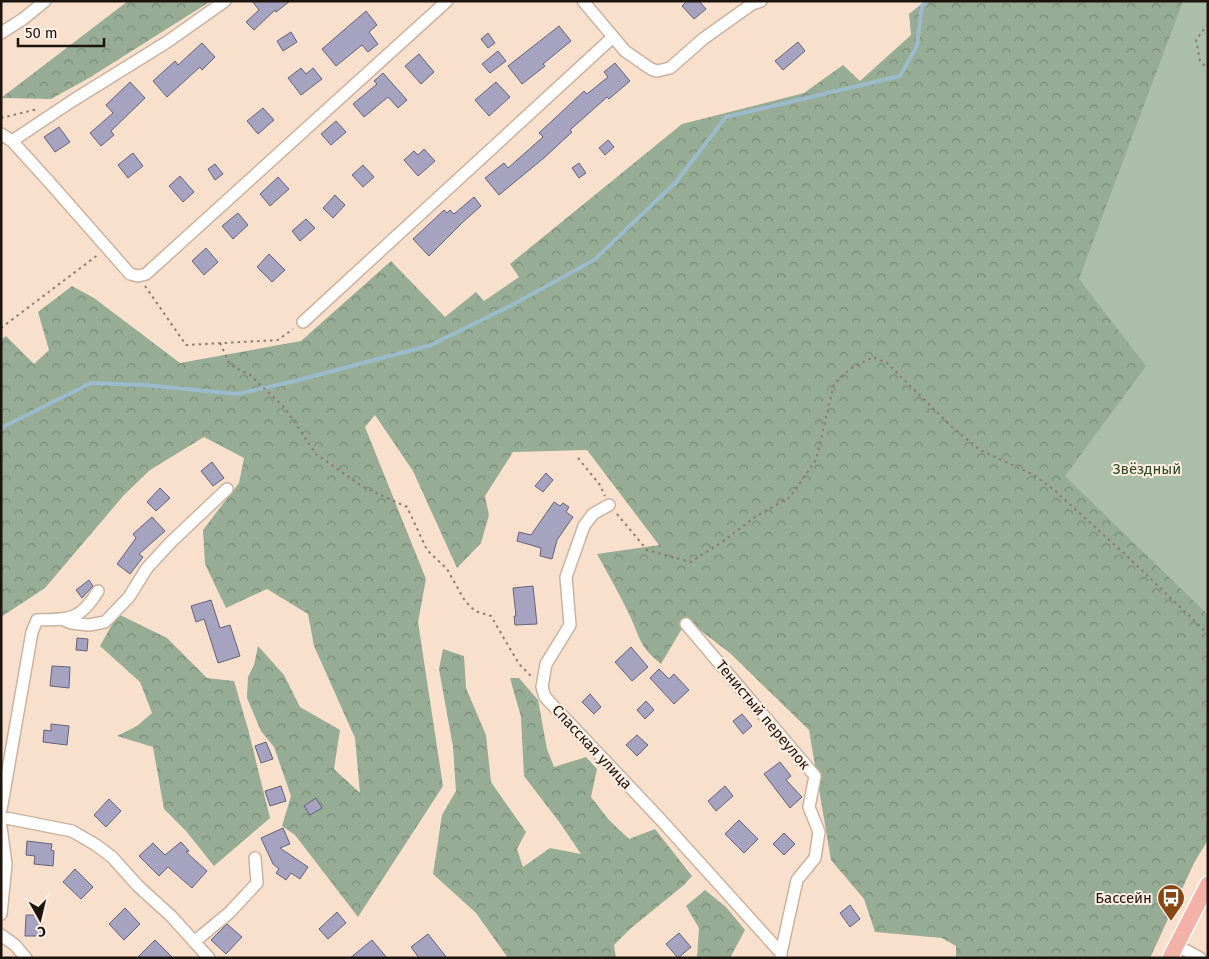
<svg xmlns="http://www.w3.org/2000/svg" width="1209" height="959" font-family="'Fira Sans',sans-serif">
<defs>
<pattern id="forest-crowns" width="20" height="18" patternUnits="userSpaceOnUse" patternTransform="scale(1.25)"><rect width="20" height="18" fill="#96ac94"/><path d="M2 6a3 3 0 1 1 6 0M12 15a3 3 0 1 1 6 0" fill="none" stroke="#7a8b77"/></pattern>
</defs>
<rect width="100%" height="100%" fill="#f9e0cc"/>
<path fill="url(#forest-crowns)" d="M128 1H211L89 78 51 99 1 98Z
M925 1H1208V840L1194 863 1150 958H956V946L942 938 875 932 864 899 831 860 809 730 731 654 687 620 661 664C639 646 641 640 630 616 620 595 608 574 597 554L659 545 587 450 513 452 485 496 489 515 481 543 457 568 413 471 375 415 365 427 426 579 418 622 443 786 358 917 295 835 282 826 291 796 274 747 261 731 247 698 248 677 254 665 258 646 284 675 300 707 340 730 334 769 360 793 355 738 314 646 308 614 267 589 226 608 205 564 203 530 239 483 244 458 204 437 150 470 124 495 45 588 1 617V340L6 336 34 364 49 350 38 312 72 286 94 298 180 363 301 341 391 261 445 317 476 292 484 301 519 277 510 264 682 124 804 93 843 65 860 81 911 35 909 14Z
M118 614 167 638 207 678 234 681 248 729 270 818 214 866 186 831 164 809 153 747 117 736 137 726 152 713 140 682 100 646Z
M443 649 464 656 466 688 486 735 491 782 526 832 517 849 523 867 550 848 581 854 560 823 524 776 521 717 510 678H519L538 700 547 749 554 767 586 757 597 769 591 797 609 820 629 839 655 829 692 876 684 885 630 929 614 945 616 958H508L476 913 433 874 442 815 456 791 453 747 439 669Z
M705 890 726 907 745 930 730 958H697L699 928 686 906Z"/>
<path fill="#abbfa8" d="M1183 1H1208V615L1065 476 1146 366 1079 279Z"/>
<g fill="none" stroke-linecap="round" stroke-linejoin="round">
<path stroke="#9bbbcc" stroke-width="4" d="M1 428 91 383 145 385 237 394 295 381 431 345 512 305 594 260 676 182 726 117 900 76 917 46 922 6 928 1"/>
</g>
<path fill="#a5a3c0" stroke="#63617a" d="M252 1H290L276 12 275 10 254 30 246 22 259 10Z
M687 1H699L706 9 694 19 682 6Z
M366 11 377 25 369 32 378 44 368 52 362 45 336 66 322 49Z
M559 26 571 41 543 64 545 66 522 84 508 66Z
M291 32 297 42 283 51 277 41Z
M488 33 495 43 488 48 481 39Z
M798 42 805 51 783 70 775 61Z
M202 43 215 57 202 70 200 67 167 97 153 81 175 61 178 65Z
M498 51 506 61 490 73 482 64Z
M419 54 434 72 421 84 405 66Z
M615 63 630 81 609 99 607 97 570 130 572 132 545 157 499 195 485 178 504 163 508 168 543 137 539 133 584 91 587 94 608 77 604 72Z
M301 68 306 74 313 68 322 79 301 95 288 78Z
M383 73 407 100 398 108 388 97 364 117 353 104 377 84 374 81Z
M130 82 145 98 111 131 114 135 101 146 90 133 113 113 106 105Z
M496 82 510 97 489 116 475 100Z
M263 108 274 120 258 134 247 121Z
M336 121 346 132 331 145 321 134Z
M59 127 70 142 55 152 44 137Z
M608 140 614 147 605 155 599 148Z
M424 149 435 161 418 176 404 160 414 151 418 155Z
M133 153 143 166 128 178 118 165Z
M579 163 586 173 579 178 572 168Z
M215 164 223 174 215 180 208 169Z
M363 165 374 177 363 187 352 175Z
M180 176 194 192 183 202 169 186Z
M278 177 289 189 270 206 260 194Z
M335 195 345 205 333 218 323 208Z
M474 197 481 206 463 222 429 256 413 239 444 210 447 213 450 210 454 214Z
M238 213 248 225 233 239 222 226Z
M306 219 315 228 300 241 292 231Z
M206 248 218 262 204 275 192 261Z
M269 254 285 270 272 282 257 267Z
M212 462 224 478 213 486 201 471Z
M546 473 553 480 543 492 535 486Z
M160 488 170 498 156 511 147 502Z
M554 502 560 506 563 503 569 507 566 512 573 517 557 540 552 559 540 556 541 548 517 541 519 532 531 535Z
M152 517 165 531 139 554 143 557 130 574 117 564 136 538 133 534Z
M89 580 93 586 82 598 76 590Z
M533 586 537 624 515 625 514 616H516L513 588Z
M211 600 220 628 230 625 240 656 218 663 204 619 196 622 191 606Z
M77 638 88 639 87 651 76 650Z
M631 647 648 667 632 681 615 662Z
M52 666 70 667 69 688 50 686Z
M659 669 669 679 674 674 689 690 674 704 650 678Z
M590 694 601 707 594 714 582 702Z
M646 701 654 710 645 719 637 710Z
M742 714 752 726 743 734 733 721Z
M51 724 69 726 67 745 43 742 44 730 51 731Z
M637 735 648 745 637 756 626 745Z
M266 742 273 759 261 763 255 746Z
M780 762 791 776 786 780 802 797 790 808 764 774Z
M281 786 286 801 270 806 265 791Z
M725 786 733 796 716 811 708 801Z
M316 798 322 808 310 815 304 806Z
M109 799 121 811 106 827 94 815Z
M739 820 758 839 744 853 725 834Z
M283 828 290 844 280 848 308 867 300 879 291 873 286 880 276 873 279 869 273 864 261 838Z
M784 833 795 844 784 855 773 844Z
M27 841 52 844 51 850 54 851 53 866 34 864 35 856 26 855Z
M181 842 189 851 186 852 207 871 192 888 168 867 159 876 139 856 153 843 165 855Z
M75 869 93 887 81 899 63 882Z
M850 905 860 919 850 927 840 913Z
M125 908 140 924 124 940 109 924Z
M337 912 346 923 328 939 319 929Z
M26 915H42V936H25Z
M227 924 242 937 226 954 211 940Z
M679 933 691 947 678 958 666 944Z
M428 934 447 958H419L411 947Z
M155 940 173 958H137Z
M372 940 387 958H350Z"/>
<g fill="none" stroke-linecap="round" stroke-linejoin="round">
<defs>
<path id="minor" d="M583 1 625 51 651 69 657 71 670 68 703 39 752 4 761 1
M1 33 23 19 45 1
M1 134 12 141 51 184 130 274 138 276 146 274 447 1
M12 141 72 101 167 42 225 1
M303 322 613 37
M609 505 593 514 584 526 566 577 570 625 546 664 542 687 545 697 661 820 781 953V958
M64 620 71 623 89 625 105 622 129 597 147 568 171 542 227 489
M686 624 815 776 809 807 819 832 815 858 797 880 781 953
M1 810 32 632 37 620C69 619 80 621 98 591
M1 817 72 831 96 845 112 857 138 886 171 916 209 958
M1 827 6 864 1 914
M1 935 15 945 26 958
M194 942 229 913 257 883 255 858
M1176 945 1200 958"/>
<path id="major" d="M1170 958 1208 884"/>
</defs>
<use href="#minor" stroke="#cbb29f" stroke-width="14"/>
<use href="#major" stroke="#fff" stroke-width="18"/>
<path stroke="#8c7b6e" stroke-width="2" stroke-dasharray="2.5 4" stroke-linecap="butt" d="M1208 24 1196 40 1200 61 1208 69
M1 118 38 109
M145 286 186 345 278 340 293 329
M1 328 99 254
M220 343 230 365 250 375 285 408 316 454 363 487 407 507 427 550 447 569 465 601 475 611 491 616 519 664 531 676
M578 458 600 485 605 496
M617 514 647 550 691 562 722 542 755 517 790 497 816 460 834 384 850 369 873 357 887 363 952 427 980 450 1034 475 1054 490 1128 557 1208 634"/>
<use href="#minor" stroke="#fff" stroke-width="11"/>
<use href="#major" stroke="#f3b1a7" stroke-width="15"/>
</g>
<defs>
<symbol id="bus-pin" viewBox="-11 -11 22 30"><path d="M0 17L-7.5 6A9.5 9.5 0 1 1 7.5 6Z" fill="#884712" stroke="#ffefe3"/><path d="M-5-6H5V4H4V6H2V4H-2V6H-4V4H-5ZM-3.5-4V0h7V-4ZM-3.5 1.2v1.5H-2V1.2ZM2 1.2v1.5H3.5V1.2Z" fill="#fff"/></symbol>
</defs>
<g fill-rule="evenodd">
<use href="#bus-pin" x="1155" y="882" width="32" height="43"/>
</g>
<g text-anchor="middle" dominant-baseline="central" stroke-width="4" stroke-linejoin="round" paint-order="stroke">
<g font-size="15" fill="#274924" stroke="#ffefe3">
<text x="1147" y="469">Звёздный</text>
</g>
<g font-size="15" fill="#1c140d" stroke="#ffefe3">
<text transform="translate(763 715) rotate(50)">Тенистый переулок</text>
<text transform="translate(592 747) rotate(47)">Спасская улица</text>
</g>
<g font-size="15" fill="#1c140d" stroke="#ffefe3" text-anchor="end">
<text x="1152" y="898">Бассейн</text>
</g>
</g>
<rect width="1209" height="959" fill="none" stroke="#1c140d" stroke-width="5"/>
<g transform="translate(40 919) rotate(172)" stroke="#ffefe3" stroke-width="4" paint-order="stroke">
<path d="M0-4L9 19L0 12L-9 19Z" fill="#1c140d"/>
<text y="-8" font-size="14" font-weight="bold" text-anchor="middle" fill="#1c140d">С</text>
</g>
<path d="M18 38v8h86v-8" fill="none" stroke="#1c140d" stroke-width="2.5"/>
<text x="25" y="38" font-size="15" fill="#1c140d" stroke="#ffefe3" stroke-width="4" paint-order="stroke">50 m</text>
</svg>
